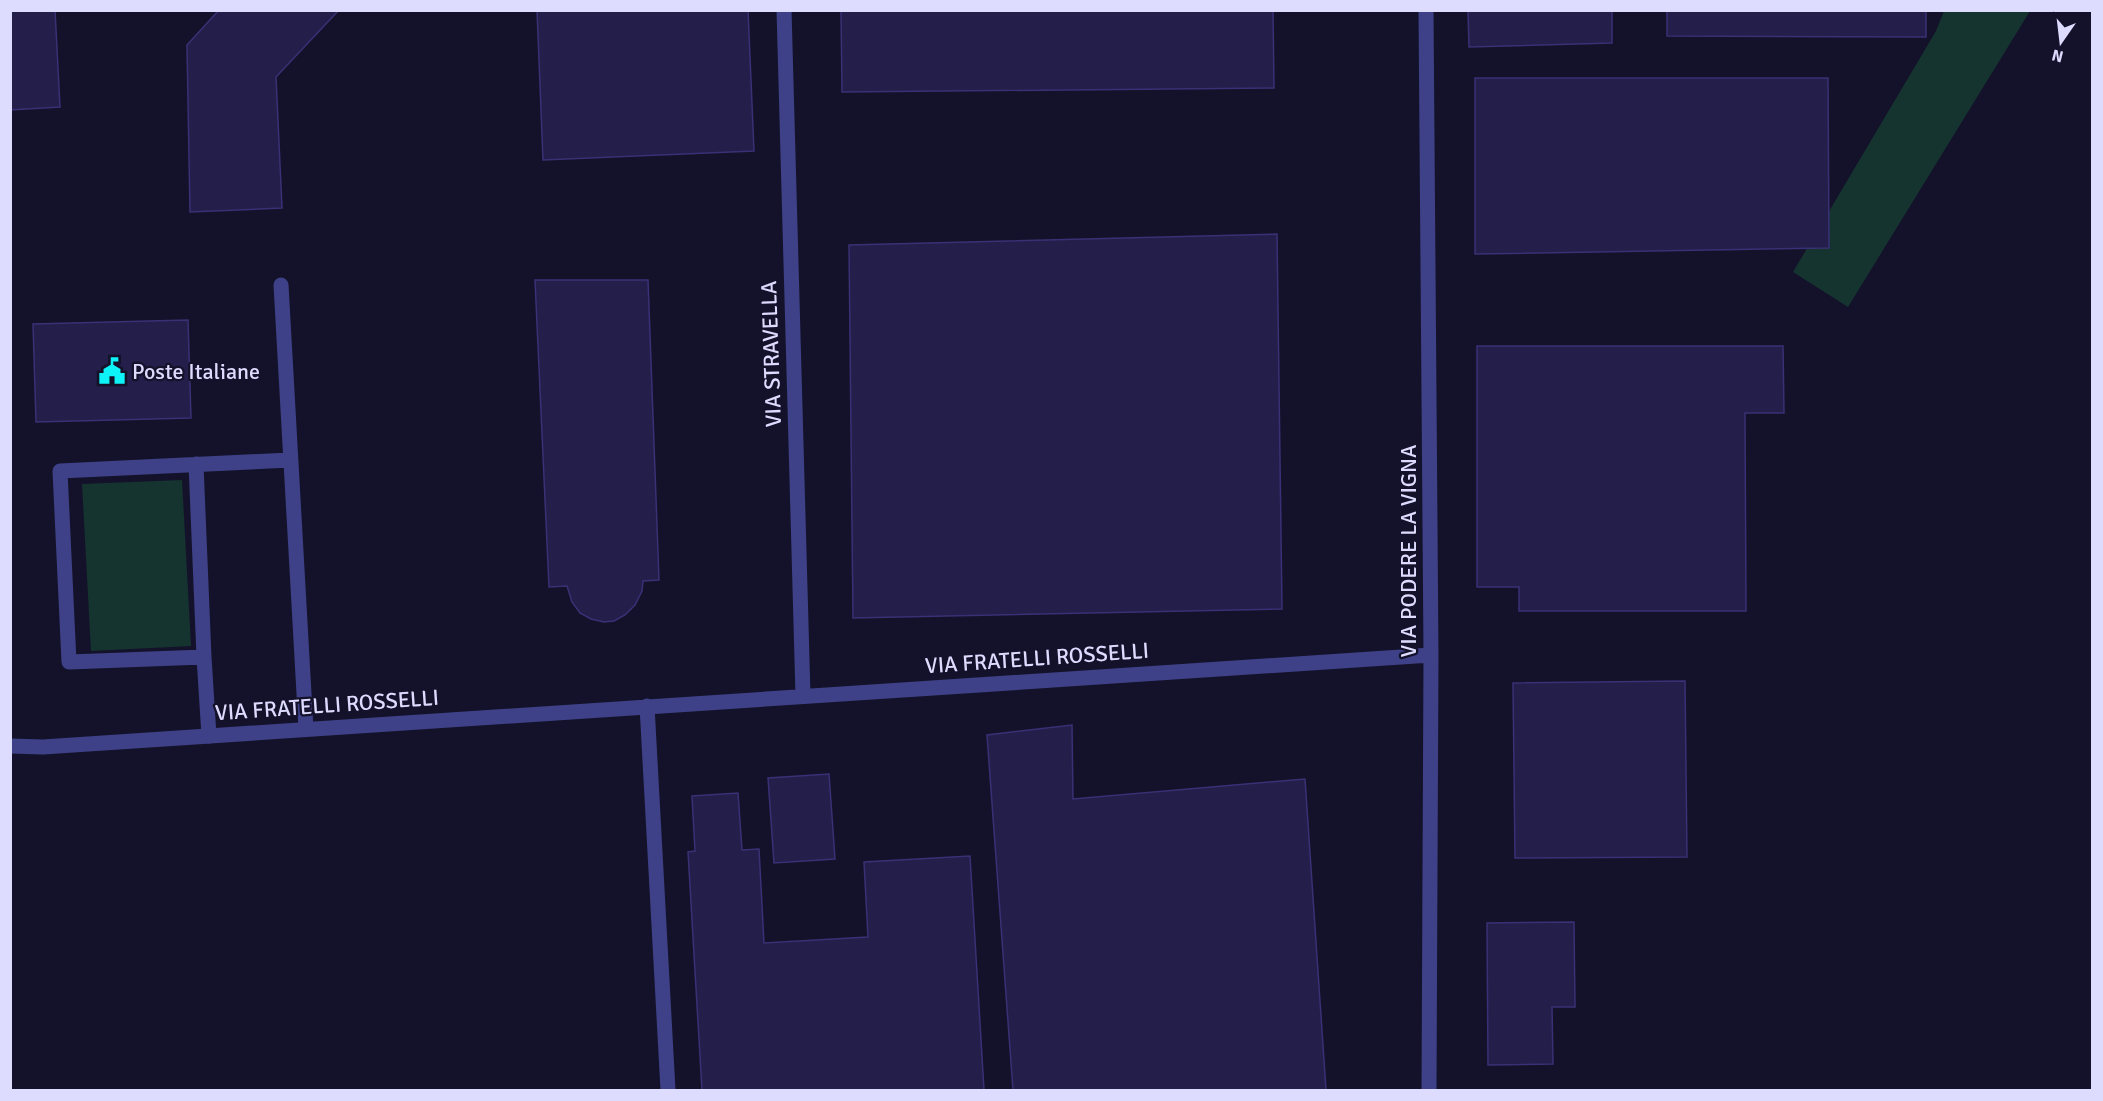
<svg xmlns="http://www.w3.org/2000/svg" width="2103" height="1101" font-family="Signika,sans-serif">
<rect width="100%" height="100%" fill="#14122a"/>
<path fill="#153430" d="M1944 11H2030L1848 307 1793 272 1936 31Z
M182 480 191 646 91 651 82 484Z"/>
<path fill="#241e4a" stroke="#393175" stroke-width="1.5" d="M10 10H55L60 107 10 110Z
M219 10H339L276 77 282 208 190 212 187 45Z
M537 10H748L754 151 543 160Z
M841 10H1273L1274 88 842 92Z
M1468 10H1612V43L1469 47Z
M1667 10H1926V37L1667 36Z
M1475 78H1828L1829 248 1475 254Z
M1277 234 1282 609 853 618 849 245Z
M535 280H648L659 580 643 581 642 591 635 605 625 615 614 621 604 622 591 619 580 613 572 602 567 586 549 587Z
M188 320 191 418 36 422 33 324Z
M1477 346H1783L1784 413H1745L1746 611H1519V587H1477Z
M1685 681 1687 857 1515 858 1513 683Z
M1072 725 1073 799 1305 779 1326 1090H1013L987 735Z
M829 774 835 859 774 863 768 778Z
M738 793 742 850 759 849 764 943 868 937 864 862 970 856 984 1090H702L688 852 695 851 692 796Z
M1574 922 1575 1007H1552L1553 1064 1488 1065 1487 923Z"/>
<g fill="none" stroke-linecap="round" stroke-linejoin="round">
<path stroke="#3e4187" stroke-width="15" d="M281 285 306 729
M196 464 204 657 69 662 60 471 290 460
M204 657 209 736"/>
<path stroke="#3e4187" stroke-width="15" d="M784 10 803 696
M1426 10 1431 655 1429 1090
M647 706 668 1090
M10 746 43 747 1431 655"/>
</g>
<defs>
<symbol id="civic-bare" viewBox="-9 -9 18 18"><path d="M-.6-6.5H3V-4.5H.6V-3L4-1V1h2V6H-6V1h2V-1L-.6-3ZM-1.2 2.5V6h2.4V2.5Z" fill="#0ef3f7" stroke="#14122a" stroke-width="2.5" paint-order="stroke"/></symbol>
</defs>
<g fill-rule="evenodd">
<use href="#civic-bare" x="93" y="352" width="38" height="38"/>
</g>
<g text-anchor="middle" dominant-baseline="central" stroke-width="4.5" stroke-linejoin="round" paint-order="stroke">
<g font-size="22" fill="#dddbfe" stroke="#14122a">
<text transform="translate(771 354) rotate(-92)">VIA STRAVELLA</text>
<text transform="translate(1408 551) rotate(-90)">VIA PODERE LA VIGNA</text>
<text transform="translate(1037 658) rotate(-4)">VIA FRATELLI ROSSELLI</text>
<text transform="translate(327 705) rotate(-4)">VIA FRATELLI ROSSELLI</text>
</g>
<g font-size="22" fill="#dddbfe" stroke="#14122a" text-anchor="start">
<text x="132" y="371">Poste Italiane</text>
</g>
</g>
<rect width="2103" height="1101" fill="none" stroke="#dddbfe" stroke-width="24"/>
<g transform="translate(2061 42) rotate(194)" stroke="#14122a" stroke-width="4.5" paint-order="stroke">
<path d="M0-4.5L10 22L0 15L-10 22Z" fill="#dddbfe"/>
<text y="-9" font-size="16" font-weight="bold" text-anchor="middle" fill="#dddbfe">N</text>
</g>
</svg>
